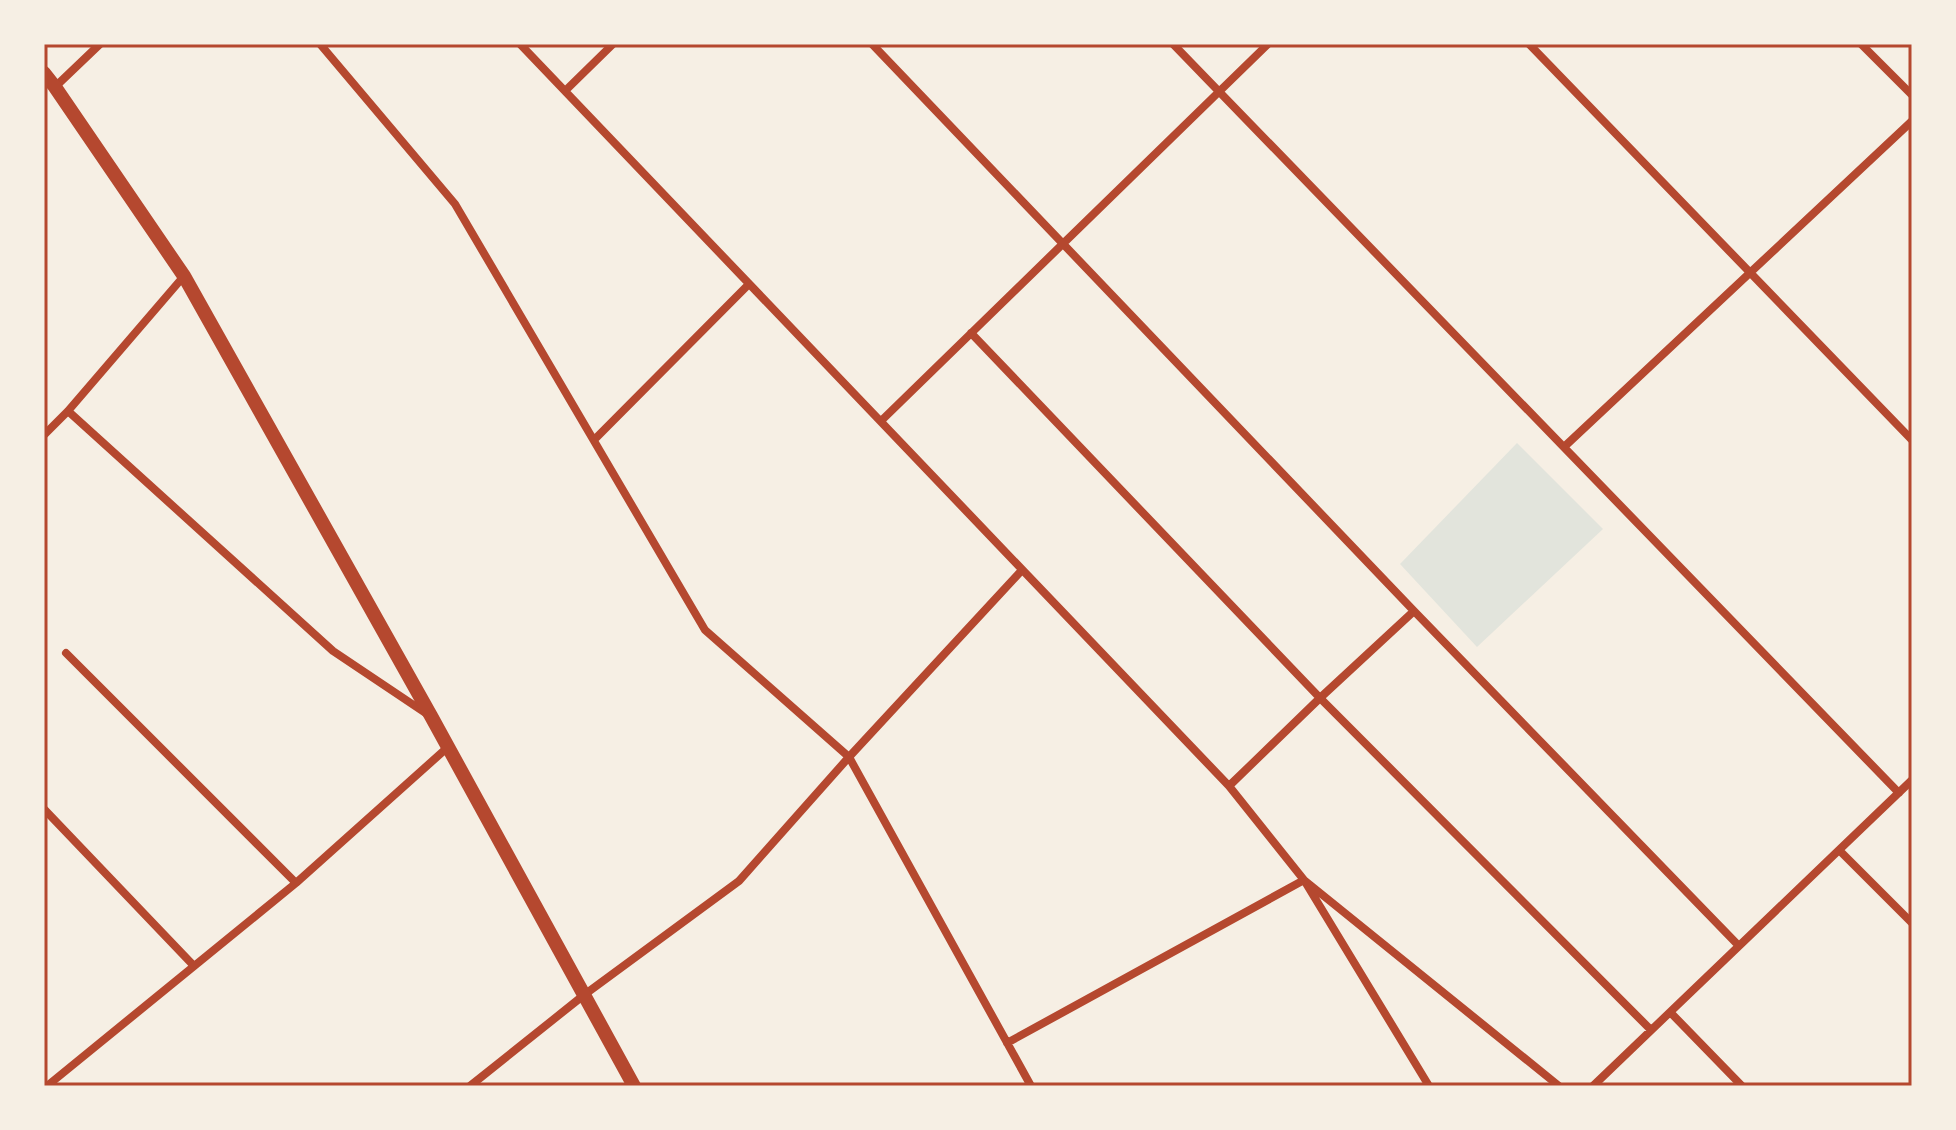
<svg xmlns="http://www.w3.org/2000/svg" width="1956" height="1130" font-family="Roboto,sans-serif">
<rect width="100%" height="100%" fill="#f6efe4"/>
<path fill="#e2e4dc" d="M1517 443 1603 529 1477 647 1400 564Z"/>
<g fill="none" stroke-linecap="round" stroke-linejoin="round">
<path stroke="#b5482f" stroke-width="8" d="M320 44 455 204 705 630 849 757 1031 1086
M520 44 1229 786 1304 880 1429 1086
M872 44 1414 611 1739 946
M1173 44 1899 793
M1529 44 1912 440
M1861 44 1912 95
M55 87 100 44
M565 91 613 44
M971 333 1320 698 1651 1030
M68 411 333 651 427 714
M881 421 1268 44
M44 435 68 411 184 276
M594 440 749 284
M1564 447 1912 121
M66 653 296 883
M1229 786 1320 698 1414 611
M44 809 194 966
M1839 850 1912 923
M1670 1012 1742 1086
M1007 1043 1304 880 1559 1086
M47 1086 296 883 448 747
M470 1086 584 995 739 881 849 757 1022 570
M1593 1086 1912 780"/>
<path stroke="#b5482f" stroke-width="14" d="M44 73 55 87 184 276 431 716 634 1086"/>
</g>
<rect width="1956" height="1130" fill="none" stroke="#f6efe4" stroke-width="92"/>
<rect x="46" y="46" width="1864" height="1038" fill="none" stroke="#b5482f" stroke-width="3"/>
</svg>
